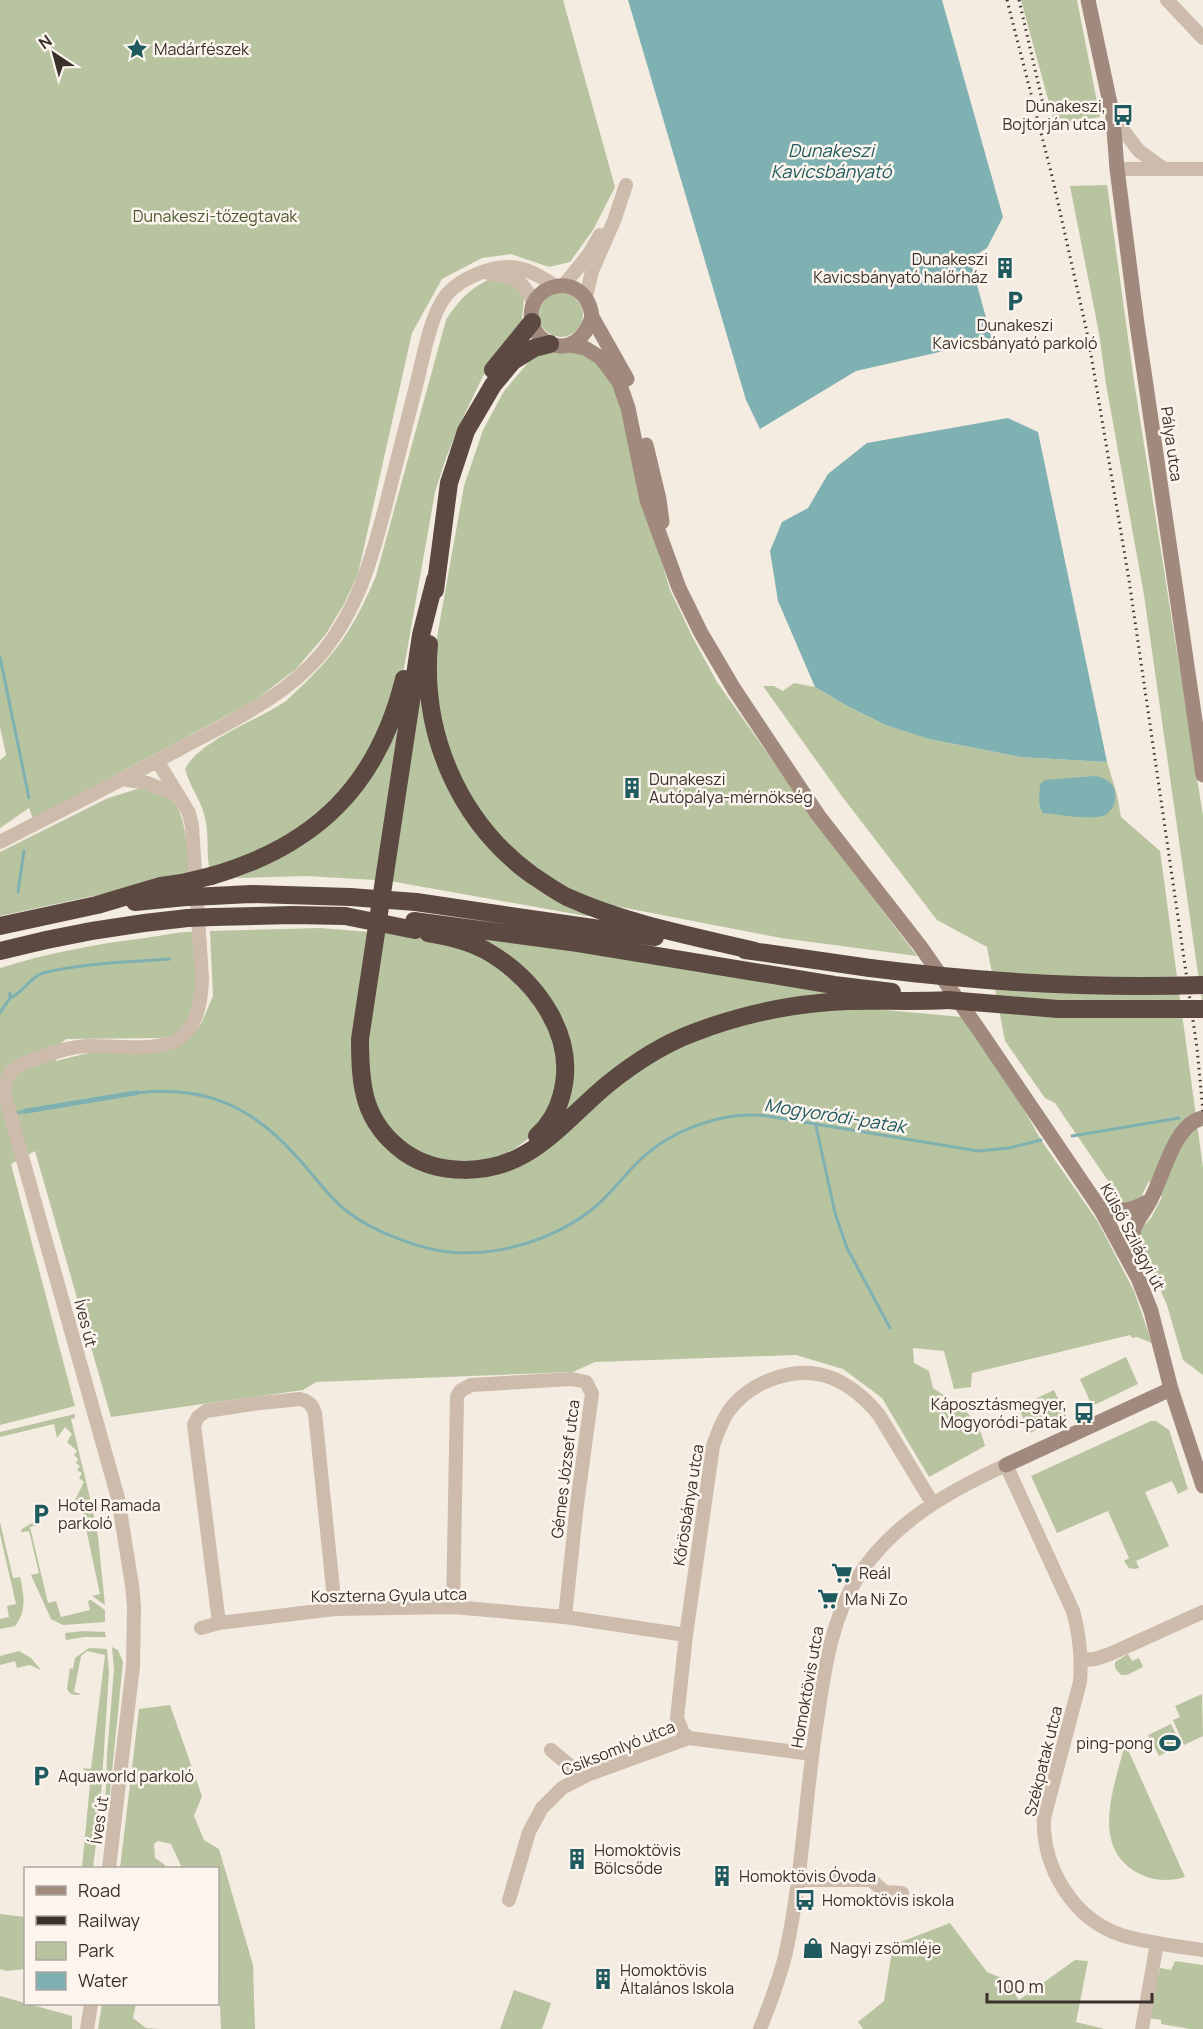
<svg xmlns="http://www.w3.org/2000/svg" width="1203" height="2029" font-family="Manrope,sans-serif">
<rect width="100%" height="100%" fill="#f4ebe1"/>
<path fill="#b8c4a0" d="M0 0H563L615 187 593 230 570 262 549 267 511 254 482 258 442 279 412 333 358 574 344 604 326 634 296 669 254 701 33 819 29 808 0 828V760L6 755 0 727Z
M1021 0H1077L1100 117 1055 125Z
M1107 185 1134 381 1203 816V1009L1144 595 1106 384 1099 333 1070 186Z
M492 278 514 283 524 298 522 320 517 332 483 376 458 428 446 458 435 492 404 668 396 700 371 759 297 835 210 871C206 855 209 839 206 823 204 804 190 788 185 769 200 740 257 721 286 701 293 695 299 688 306 682 342 647 357 620 376 576L446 320C459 300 470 288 492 278Z
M539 315a22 22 0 1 1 44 0a22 22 0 1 1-44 0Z
M576 351 596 360 616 388 643 500 670 590 693 638 717 682 814 819 917 956 781 938 605 904 576 894 520 857 481 814 451 759 435 689 434 654 464 486 483 430 504 391 521 371 532 358 543 353Z
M794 683 815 687 849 707 888 726 929 739 1020 757 1107 762 1117 795 1121 817 1160 851 1203 1168V1375L1183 1360 1167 1305 1137 1238 1141 1229 1151 1218 1162 1197 1149 1181 1141 1197 1134 1204 1111 1207 1104 1196 1115 1191 1055 1103 1045 1098 1005 1041 987 947 937 920 841 795 763 686H774L783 691Z
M419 685 436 762 450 792 469 822 596 916H586L390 881Z
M400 714 376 880 306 876 236 878 276 860 304 845 328 825Z
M141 788C150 790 164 792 171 799 189 817 185 853 191 875L0 916V852L108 798Z
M320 928 370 932 354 1047 382 1140 484 1174 647 1060 767 1014 852 1007 962 1017 1018 1099 1041 1140 1098 1222 1134 1291 1152 1343 1137 1337 1132 1338 1130 1335 972 1373 971 1387 954 1389 944 1351 913 1348 914 1363 929 1371 933 1388C959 1406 978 1414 985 1446L929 1477 882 1398 843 1369 796 1355 595 1362 573 1372 316 1382 303 1390 111 1417 35 1151 11 1164 75 1406 0 1425V968C48 953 96 944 145 938 162 936 180 931 196 932L197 1010 175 1035 161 1038 66 1039 58 1046 56 1061 88 1053H154L191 1036 201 1024 213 996 210 931Z
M382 930C426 936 470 945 505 973 523 987 552 1019 556 1041 558 1052 560 1081 557 1091 546 1134 507 1164 463 1162 454 1162 445 1159 436 1158 413 1153 388 1132 378 1111 374 1102 371 1089 369 1080 365 1057 369 1034 372 1012 376 985 379 958 382 930Z
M469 937 528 943 825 992V995L714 1018 562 1117 567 1036Z
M1126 1357 1138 1384 1092 1406 1080 1379Z
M1054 1390 1066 1416 1030 1433 1018 1407Z
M75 1414V1418L71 1419 91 1502 98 1537 105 1605 92 1596 100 1594 81 1505 72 1506 84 1482 79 1478 82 1473 77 1470 80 1466 76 1463 78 1459 74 1455 77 1451 67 1442 72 1434 65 1427 57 1438 54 1424 0 1437V1432Z
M1151 1421H1156L1169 1430 1188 1489 1178 1494 1172 1481 1145 1492 1169 1546 1136 1561 1139 1568 1134 1569 1129 1568 1124 1561 1129 1558 1108 1511 1057 1533 1031 1476Z
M0 1522 13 1578 20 1577C24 1594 27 1611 15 1626L0 1629V1619L9 1617 7 1606 16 1604 0 1534Z
M32 1523 38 1525 30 1527 48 1603 56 1601 61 1617 90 1610 88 1601 91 1600 105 1610V1622L63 1625 51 1619 31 1575 39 1573 29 1531 21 1532 22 1529Z
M83 1631 105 1632 106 1637H84L66 1640 65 1633Z
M112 1647 118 1650 123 1662 108 1812 105 1811 107 1754 114 1670Z
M89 1648 107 1649 109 1672 100 1811 93 1868H82L90 1784 82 1783 84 1768 91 1769 105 1655 87 1651 81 1656 74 1692 81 1694C74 1696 71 1695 67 1689L70 1668 73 1669 75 1658Z
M19 1651 31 1658 41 1670 30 1665 17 1668 15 1661 0 1665V1656Z
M1128 1654 1132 1661 1139 1658 1143 1667 1127 1675H1121L1115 1668V1662Z
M1202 1694 1203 1736 1184 1745 1173 1720 1180 1717 1175 1706Z
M170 1705 202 1796 194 1816 204 1840 219 1849 253 1965 255 2029H221L218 1956V1868H182L171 1844 158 1841 154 1844 155 1858 165 1865 164 1868H120L139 1709Z
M1171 1724 1181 1745 1159 1756 1148 1735Z
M1125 1743 1185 1877C1168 1882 1152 1881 1136 1872 1089 1844 1116 1784 1125 1743Z
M0 1914 25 1917V1969L7 1971 0 1969Z
M950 1923 987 1972 1004 1979 1019 2000 1075 1960 1088 1961 1076 2022 1105 2029H863L858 2022 884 2001 893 1945Z
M1175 1961 1203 1965V2029H1190L1161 2024V2020L1148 2018 1160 1968 1171 1970Z
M514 1990 551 2003 542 2029H500Z
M0 1996 72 2016V2029H0Z
M102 2004H136L133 2018 146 2028 160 2029H98Z"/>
<path fill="#7fb0b2" d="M628 0H942L1003 217 987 248 970 259 992 340 856 371 760 429 746 400Z
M1008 418 1038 432 1107 762 1020 757 929 739 888 726 849 707 815 687 778 601 770 551 782 522 808 508 828 474 867 443Z
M1095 776C1113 779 1119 790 1113 807 1111 809 1109 812 1107 814 1095 822 1058 814 1043 813L1040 808 1039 800 1040 784 1045 780Z
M138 1090V1095L24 1114 23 1109Z"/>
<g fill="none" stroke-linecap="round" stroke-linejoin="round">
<path stroke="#7fb0b2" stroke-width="3" d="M0 657 29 798
M18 892 24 851
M10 998C23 993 31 976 43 973 81 963 130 962 170 959
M0 1013 10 998V993
M135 1093C203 1085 251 1105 296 1156 314 1175 328 1197 349 1213 373 1231 419 1249 449 1252 499 1257 555 1239 594 1208 612 1193 625 1174 641 1159 673 1129 724 1111 767 1116L978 1151 1009 1148 1041 1140
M14 1113 28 1111
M816 1126 835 1213 847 1248 890 1328
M1072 1136 1179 1118"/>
<path stroke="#cdbbac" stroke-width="14" d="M1167 0 1203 38
M1113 117 1139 151 1164 169
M1117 169H1203
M490 274C516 277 522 279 534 303
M564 285 589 254 600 235
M586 297 592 271 614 221 626 185
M122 779 147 783 176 795
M0 842C62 810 124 779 185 746 234 720 286 696 322 653 358 609 372 558 386 504 396 465 406 425 416 386 422 363 429 323 441 303 448 290 461 281 475 275 508 261 526 266 555 286
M453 1607 457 1397 460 1391 471 1385 572 1379 586 1382 592 1394 577 1504 565 1617
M219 1623 194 1425 198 1417 206 1411 252 1404 300 1399C309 1401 312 1405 315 1413L335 1609
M201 1628 219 1623 335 1609 453 1607 565 1617 686 1635
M1082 1660 1095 1659 1110 1654 1203 1612
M689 1738 683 1733 677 1718 686 1635 713 1446C717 1434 721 1423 728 1412 750 1381 796 1364 832 1378 851 1386 867 1400 879 1415L933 1504
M551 1750 569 1765 580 1779
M109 1868 133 1666 134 1606 132 1585 118 1498 5 1096C4 1074 11 1068 32 1060 50 1054 70 1046 90 1046 151 1046 200 1062 202 979L192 826 189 813 158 762
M797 1880H871L885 1892 902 1893
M509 1900 529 1832 542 1808 562 1788 587 1775 689 1738 812 1754
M87 2029 91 2004
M760 2029C770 2004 780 1978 786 1952 802 1878 805 1801 816 1727 824 1675 830 1620 859 1575 894 1522 949 1491 1006 1465L1073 1611C1080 1636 1082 1657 1080 1682L1044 1818C1042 1867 1073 1919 1121 1935 1147 1943 1176 1946 1203 1950
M1142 2029 1157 1943"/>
<path stroke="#a18a7d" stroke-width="15" d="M1088 0 1113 117 1117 169 1137 324 1203 775
M592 317C586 337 569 354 547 342 540 338 535 332 533 325 520 284 586 266 592 317L627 379
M569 345 585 348 601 358 619 382 628 408 647 500 679 588 701 633 734 689 818 815 920 946 979 1030 1101 1210 1138 1278 1151 1311 1171 1389 1203 1486
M646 445 659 499 662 522
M1101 1210C1119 1212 1131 1211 1147 1202
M1129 1261C1130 1251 1131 1240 1134 1229 1138 1218 1145 1211 1150 1201 1163 1178 1174 1123 1203 1118
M1006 1465 1171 1389"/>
<path stroke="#5c4a42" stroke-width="18" d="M493 370 532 322
M435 580 421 635 360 1039C360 1086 363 1122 404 1152 438 1176 489 1175 525 1154 556 1136 580 1107 608 1084 634 1063 661 1045 693 1033 742 1014 795 1003 848 1001 881 1000 914 1002 948 1000
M435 590 449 483 466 431 493 385 513 361 534 348 550 344
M429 644C421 734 459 822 532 875 543 882 555 891 567 897 627 924 692 936 755 951
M211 876C316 846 378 785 404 679
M212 896 251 894 350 897
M135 902 186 897
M416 902 655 937
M213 917 292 915 345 916
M414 921 578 943 834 985 892 992
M0 926 97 905 161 886 182 883
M428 933C447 936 468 941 485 950 536 979 579 1037 561 1097 557 1112 548 1126 537 1136
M745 950 870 968
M0 951C62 935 124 924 188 918"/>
<path stroke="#3b302b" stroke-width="3" stroke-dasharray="1.5 4.5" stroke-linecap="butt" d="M1007 0 1052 176 1088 337 1129 580 1197 1048 1203 1111
M1019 0 1046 117"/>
<path stroke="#5c4a42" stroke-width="18" d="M182 883 211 876
M186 897 212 896
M350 897 416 902
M345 916 415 930
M188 918 213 917
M870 968C981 982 1091 989 1203 985
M948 1000 1058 1009H1203"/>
</g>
<defs>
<symbol id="sight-bare" viewBox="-9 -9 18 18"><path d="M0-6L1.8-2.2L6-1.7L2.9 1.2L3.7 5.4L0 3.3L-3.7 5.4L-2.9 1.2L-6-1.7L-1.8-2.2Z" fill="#1f5a5e" stroke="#fbf5ee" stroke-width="2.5" paint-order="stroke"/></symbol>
<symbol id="bus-bare" viewBox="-9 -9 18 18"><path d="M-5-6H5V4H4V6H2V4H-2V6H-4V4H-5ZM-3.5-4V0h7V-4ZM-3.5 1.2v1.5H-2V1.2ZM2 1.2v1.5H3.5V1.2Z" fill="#1f5a5e" stroke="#fbf5ee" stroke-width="2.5" paint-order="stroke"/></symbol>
<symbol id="building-bare" viewBox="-9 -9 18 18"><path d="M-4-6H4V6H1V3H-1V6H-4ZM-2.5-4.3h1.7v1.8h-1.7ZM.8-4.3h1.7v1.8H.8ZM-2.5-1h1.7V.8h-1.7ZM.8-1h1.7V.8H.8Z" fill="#1f5a5e" stroke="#fbf5ee" stroke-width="2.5" paint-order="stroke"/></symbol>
<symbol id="parking-bare" viewBox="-9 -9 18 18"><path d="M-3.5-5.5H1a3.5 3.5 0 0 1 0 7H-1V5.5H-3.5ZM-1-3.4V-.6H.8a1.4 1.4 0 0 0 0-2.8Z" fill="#1f5a5e" stroke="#fbf5ee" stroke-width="2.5" paint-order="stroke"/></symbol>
<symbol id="supermarket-bare" viewBox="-9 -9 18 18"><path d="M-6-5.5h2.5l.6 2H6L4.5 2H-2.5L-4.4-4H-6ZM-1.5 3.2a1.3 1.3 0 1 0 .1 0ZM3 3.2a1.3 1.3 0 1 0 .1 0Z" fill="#1f5a5e" stroke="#fbf5ee" stroke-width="2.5" paint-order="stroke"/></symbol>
<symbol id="stadium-bare" viewBox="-9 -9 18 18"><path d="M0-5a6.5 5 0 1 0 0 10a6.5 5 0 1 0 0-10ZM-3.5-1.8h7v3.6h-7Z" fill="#1f5a5e" stroke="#fbf5ee" stroke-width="2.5" paint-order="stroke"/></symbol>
<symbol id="shop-bare" viewBox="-9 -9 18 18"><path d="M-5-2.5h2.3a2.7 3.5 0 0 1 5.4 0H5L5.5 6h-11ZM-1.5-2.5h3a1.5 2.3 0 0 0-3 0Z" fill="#1f5a5e" stroke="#fbf5ee" stroke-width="2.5" paint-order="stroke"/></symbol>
</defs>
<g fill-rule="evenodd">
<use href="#sight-bare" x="122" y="34" width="30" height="30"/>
<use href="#bus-bare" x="1108" y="100" width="30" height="30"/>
<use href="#building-bare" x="990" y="253" width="30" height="30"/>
<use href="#parking-bare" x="1000" y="286" width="30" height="30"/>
<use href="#building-bare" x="617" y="773" width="30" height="30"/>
<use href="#bus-bare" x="1069" y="1398" width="30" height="30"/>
<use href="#parking-bare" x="26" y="1499" width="30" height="30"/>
<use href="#supermarket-bare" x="827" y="1558" width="30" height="30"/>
<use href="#supermarket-bare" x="813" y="1584" width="30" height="30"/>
<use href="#stadium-bare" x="1155" y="1728" width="30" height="30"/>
<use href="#parking-bare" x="26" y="1761" width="30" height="30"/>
<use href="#building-bare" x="562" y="1844" width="30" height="30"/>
<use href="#building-bare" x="707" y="1861" width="30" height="30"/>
<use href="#bus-bare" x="790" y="1885" width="30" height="30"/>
<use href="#shop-bare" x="798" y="1933" width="30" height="30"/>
<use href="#building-bare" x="588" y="1964" width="30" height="30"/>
</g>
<g text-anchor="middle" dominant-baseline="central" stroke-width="5" stroke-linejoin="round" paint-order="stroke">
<g font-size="16" fill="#3b302b" stroke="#fbf5ee" text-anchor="start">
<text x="154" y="49">Madárfészek</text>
<text x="1106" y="106" text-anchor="end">Dunakeszi,<tspan x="1106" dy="18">Bojtorján utca</tspan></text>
<text x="988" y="259" text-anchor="end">Dunakeszi<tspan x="988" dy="18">Kavicsbányató halőrház</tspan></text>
<text x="1015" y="325" text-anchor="middle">Dunakeszi<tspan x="1015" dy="18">Kavicsbányató parkoló</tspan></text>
<text x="649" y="779">Dunakeszi<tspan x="649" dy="18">Autópálya-mérnökség</tspan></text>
<text x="1067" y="1404" text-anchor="end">Káposztásmegyer,<tspan x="1067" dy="18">Mogyoródi-patak</tspan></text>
<text x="58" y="1505">Hotel Ramada<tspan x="58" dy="18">parkoló</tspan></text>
<text x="859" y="1573">Reál</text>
<text x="845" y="1599">Ma Ni Zo</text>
<text x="1153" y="1743" text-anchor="end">ping-pong</text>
<text x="58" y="1776">Aquaworld parkoló</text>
<text x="594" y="1850">Homoktövis<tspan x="594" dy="18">Bölcsőde</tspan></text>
<text x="739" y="1876">Homoktövis Óvoda</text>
<text x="822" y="1900">Homoktövis iskola</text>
<text x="830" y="1948">Nagyi zsömléje</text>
<text x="620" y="1970">Homoktövis<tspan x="620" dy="18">Általános Iskola</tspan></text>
</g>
<g font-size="16" fill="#4a5a2e" stroke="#fbf5ee">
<text x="215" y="216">Dunakeszi-tőzegtavak</text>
</g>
<g font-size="16" fill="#3b302b" stroke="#fbf5ee">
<text transform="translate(1172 444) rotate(82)">Pálya utca</text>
<text transform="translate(1133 1237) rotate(62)">Külső Szilágyi út</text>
<text transform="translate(86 1323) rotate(76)">Íves út</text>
<text transform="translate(565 1469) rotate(-83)">Gémes József utca</text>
<text transform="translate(688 1505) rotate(-81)">Kőrösbánya utca</text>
<text transform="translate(389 1595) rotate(-1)">Koszterna Gyula utca</text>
<text transform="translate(807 1687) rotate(-80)">Homoktövis utca</text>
<text transform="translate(618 1748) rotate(-22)">Csíksomlyó utca</text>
<text transform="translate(1043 1761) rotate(-76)">Székpatak utca</text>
<text transform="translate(99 1820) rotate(-82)">Íves út</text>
</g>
<g font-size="18" font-style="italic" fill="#1f5a5e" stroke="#fbf5ee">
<text x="831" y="150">Dunakeszi<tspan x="831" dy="21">Kavicsbányató</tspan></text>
<text transform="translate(835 1115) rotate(9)">Mogyoródi-patak</text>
</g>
</g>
<rect x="24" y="1867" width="195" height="138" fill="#fbf5ee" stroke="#aea6a0" stroke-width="1.5"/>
<rect x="36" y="1886" width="30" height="9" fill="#a18a7d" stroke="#aea6a0" stroke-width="1.5"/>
<text x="78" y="1897" font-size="18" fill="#3b302b">Road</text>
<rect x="36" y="1916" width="30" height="9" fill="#3b302b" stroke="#aea6a0" stroke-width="1.5"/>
<text x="78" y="1927" font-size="18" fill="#3b302b">Railway</text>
<rect x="36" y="1942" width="30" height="18" fill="#b8c4a0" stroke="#aea6a0" stroke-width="1.5"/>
<text x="78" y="1957" font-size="18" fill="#3b302b">Park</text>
<rect x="36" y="1972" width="30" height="18" fill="#7fb0b2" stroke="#aea6a0" stroke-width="1.5"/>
<text x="78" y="1987" font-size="18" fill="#3b302b">Water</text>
<g transform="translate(54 54) rotate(324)" stroke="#fbf5ee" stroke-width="4.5" paint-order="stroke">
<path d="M0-4.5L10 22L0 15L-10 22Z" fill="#3b302b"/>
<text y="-9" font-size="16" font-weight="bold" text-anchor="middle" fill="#3b302b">N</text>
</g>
<path d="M987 1993v9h165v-9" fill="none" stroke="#3b302b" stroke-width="3"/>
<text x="996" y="1993" font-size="18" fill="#3b302b" stroke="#fbf5ee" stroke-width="4.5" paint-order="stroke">100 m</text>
</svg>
